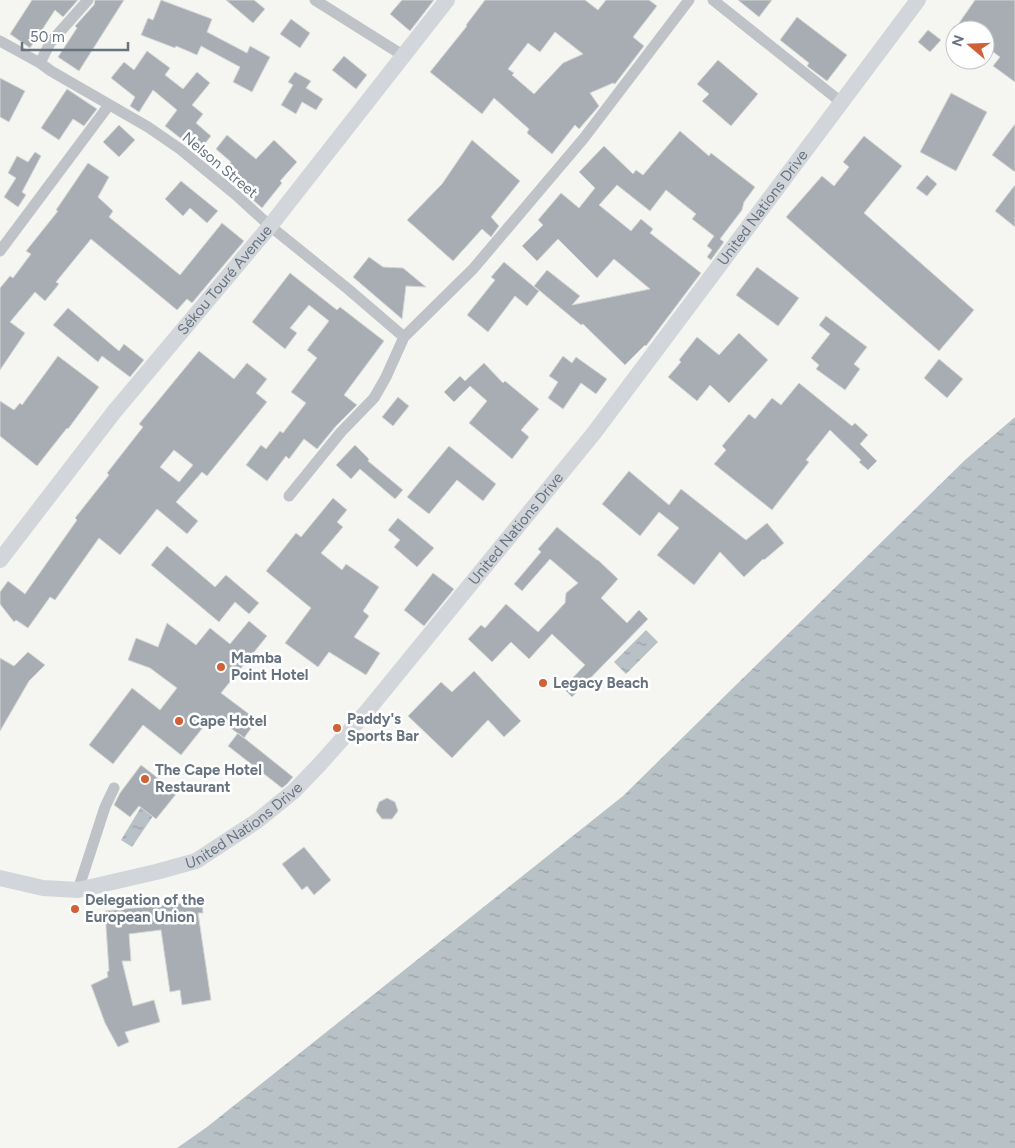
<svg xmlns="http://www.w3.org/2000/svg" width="1015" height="1148" font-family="Figtree,sans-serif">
<defs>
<pattern id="water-ripples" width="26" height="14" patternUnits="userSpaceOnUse" patternTransform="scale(1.25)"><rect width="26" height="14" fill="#b8c1c6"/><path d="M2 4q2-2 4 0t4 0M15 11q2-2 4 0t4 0" fill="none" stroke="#99a1a6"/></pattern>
</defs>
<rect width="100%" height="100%" fill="#f5f5f2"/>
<path fill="url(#water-ripples)" d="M1015 417V1148H177L207 1127 623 796 965 460Z
M646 630 658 642 626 674 614 662Z
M144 802 157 810 132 847 121 840Z"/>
<path fill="#a7adb2" stroke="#d6d6d5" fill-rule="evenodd" d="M32 0H78L63 17 55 10 30 48 10 34Z
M95 0H124L79 71 58 57 77 28 75 26 94 5Z
M161 0 212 19 207 32 247 53 250 46 270 57 252 92 233 82 240 67 201 46 197 55 176 46 175 48 141 35 148 18 153 20Z
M226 0H254L265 9 253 23Z
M402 0H434L410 31 390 14Z
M485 0H585L598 10 606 0H649L657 6 633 37 644 46 615 84 613 83 590 93 599 106 579 129 575 125 552 154 527 133 529 129 494 98 482 114 430 72 467 26 466 25ZM555 32 583 54 563 63 534 94 512 75 514 73 508 69 528 43 540 52Z
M738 0H772L759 17Z
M975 0H1015V82L993 66 1000 57 985 46V30H963L957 26Z
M797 17 847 55 827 81 807 66 809 63 780 40Z
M291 19 310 33 300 48 280 34Z
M928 30 941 40 930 52 918 42Z
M147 51 170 68 165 75 183 89 197 72 210 83 192 105 203 114 196 123 211 136 198 152 165 126 177 110 153 90 139 112 130 106 135 97 111 78 124 62 134 70Z
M344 56 367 75 356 89 332 70Z
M718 60 758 94 731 126 702 101 709 94 697 84Z
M295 72 311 81 306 88 323 99 316 110 302 102 296 114 281 105 293 85 288 82Z
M0 78 25 91 9 122 0 117Z
M67 89 97 109 84 126 73 119 59 140 41 128Z
M951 93 987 112 956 171 920 152Z
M1015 124V172L992 155Z
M119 125 135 140 119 157 103 142Z
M680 131 709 156 711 153 755 187 744 202 742 210 720 239 724 242 711 260 707 257 712 250 707 246 714 236 692 219 696 214 666 190 650 211 617 185 599 205 631 231 641 219 653 229 650 233 701 273 646 346 645 345 625 365 583 324 581 325 534 286 547 270 580 296 572 305 650 289 614 259 597 278 558 239 537 261 522 246 543 225 538 220 561 193 579 208 595 188 579 172 604 146 633 174 636 170 643 175Z
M227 135 256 159 274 140 297 162 280 181 282 183 262 208 243 191 246 188 225 169 231 162 216 149Z
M864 136 902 166 864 213 974 310 939 351 786 217 822 176 834 186 849 167 843 162Z
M472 140 520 181 491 217 499 226 491 237 482 229 453 261 407 220 442 184Z
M35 152 41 156 22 192 26 195 18 207 4 197 16 178 8 173 17 156 28 162Z
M88 163 109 177 98 197 113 211 109 217 180 275 222 223 244 241 192 303 187 299 177 310 91 239 56 282 59 284 45 301 35 292 10 322 25 333 0 370V288L10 276 13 278 31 254 26 251 58 211 56 210Z
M927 175 937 184 927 196 916 188Z
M181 181 218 211 207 223 190 208 183 216 165 199Z
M1015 185V227L995 211Z
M369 257 383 267 403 268 426 287 406 286 402 319 353 277Z
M504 262 539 291 527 306 515 296 488 332 467 315 495 280 491 277Z
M757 267 799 298 778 326 736 295Z
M290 273 337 310 340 307 384 341 344 395 357 405 336 426 317 449 304 439 289 459 286 456 267 481 246 465 261 445 266 449 280 431 283 433 306 403 291 392 317 358 307 350 329 321 309 305 290 328 297 333 285 349 252 322Z
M68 308 119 351 124 344 144 360 130 377 102 356 98 362 53 325Z
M826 316 867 347 854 364 860 369 845 390 816 369 819 365 811 358 830 334 819 325Z
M739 333 768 360 729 403 710 385 697 401 668 377 681 362 679 360 697 337 719 355Z
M199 351 234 379 247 363 267 379 256 393 267 402 207 476 202 472 176 502 198 521 187 534 157 509 120 555 99 538 55 600 50 597 28 628 16 620 14 622 0 604V592L8 581 25 594 77 520 75 518 109 475 107 473 143 427 139 424ZM174 450 193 465 179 482 160 467Z
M58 356 99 387 68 429 67 428 37 466 0 436V401L14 410 20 403 22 405Z
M563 356 572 363 576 357 607 379 596 394 581 383 563 409 548 398 558 382 549 376Z
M939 359 963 379 947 398 924 378Z
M484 363 503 383 505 381 539 409 521 430 529 437 512 459 469 423 487 401 470 386 454 402 444 392 460 376 465 381Z
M799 383 852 426 855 423 868 435 860 444 877 461 868 470 859 462 861 460 830 430 806 460 809 462 772 510 714 464 726 450 722 446 749 414 755 419 772 398 781 405Z
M398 397 409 406 393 426 382 417Z
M355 445 369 459 368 461 403 490 395 499 360 469 351 479 336 465Z
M449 446 496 484 483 501 457 480 429 514 407 497Z
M629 471 669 505 681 489 746 540 767 523 784 543 764 560 763 559 744 577 720 552 694 585 657 555 679 528 659 512 640 536 602 504Z
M333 498 347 510 337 522 343 527 321 553 342 570 346 564 379 587 363 611 369 616 354 637 380 653 366 675 329 652 318 667 285 643 311 608 266 571 296 533 301 537Z
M398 518 434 548 417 567 394 547 400 540 388 530Z
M557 527 597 560H598L618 579 601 598 627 623 639 610 648 619 572 697 563 688 585 665 552 634 529 659 511 642 492 662 468 639 481 625 485 628 506 604 538 632 565 603 566 593 578 583 550 559 522 591 514 584 541 552 538 549Z
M167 546 215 587 226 575 259 603 249 614 235 602 219 622 151 565Z
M433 573 454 589 424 626 404 610Z
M249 621 267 636 221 693 257 720 244 738 213 715 181 755 143 725 113 764 89 745 132 688 160 710 177 688 150 668 128 660 136 638 158 647 167 623 196 645 210 628 230 644Z
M28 652 45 665 29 681 0 731V658L14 666Z
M474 671 521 721 504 737 488 720 452 758 408 716 441 682 452 692Z
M238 733 293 777 287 784 282 788 228 746Z
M141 765 177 793 156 819 139 806 130 817 114 805 120 793Z
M387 798 395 802 398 811 392 819H382L376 811 379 802Z
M304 847 331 880 314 895 307 886 302 890 282 864Z
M202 901 203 913H198L211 1000 182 1005 180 990 170 992 161 930 129 934 131 961H122L133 1006 154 1000 160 1022 125 1032 129 1042 118 1047 105 1023 91 985 108 977 107 972 109 971 105 911Z"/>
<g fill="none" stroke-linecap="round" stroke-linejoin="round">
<path stroke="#bfc2c6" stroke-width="11" d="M315 0 404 56
M713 0 841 102
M0 41 40 63 51 71 148 127 180 149 236 195 270 226 348 289 404 337
M40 63 50 43 88 0
M0 251 109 105
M289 496 341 432 374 398 386 377 404 337 473 269 584 138 689 0
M78 890 105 807 114 788"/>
<g stroke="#d2d6da" stroke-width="16">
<path id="s1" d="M0 560 114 412 270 226 447 0"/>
<path id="s2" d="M0 878 43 888 78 890 156 872 196 861 257 821 294 791 319 765 368 710 594 433 918 0"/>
</g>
</g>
<g fill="#d16036" stroke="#fff" stroke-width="2">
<circle cx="221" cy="667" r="5"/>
<circle cx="543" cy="683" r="5"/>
<circle cx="179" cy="721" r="5"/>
<circle cx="337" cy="728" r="5"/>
<circle cx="145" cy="779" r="5"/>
<circle cx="75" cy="909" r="5"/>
</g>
<g text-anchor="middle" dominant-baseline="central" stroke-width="5" stroke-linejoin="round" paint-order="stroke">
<g font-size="15" fill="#677480" stroke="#fff">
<text transform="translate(220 165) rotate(40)">Nelson Street</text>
<text stroke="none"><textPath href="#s2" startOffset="1070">United Nations Drive</textPath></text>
<text stroke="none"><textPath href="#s1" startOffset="359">Sékou Touré Avenue</textPath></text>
<text stroke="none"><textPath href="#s2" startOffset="665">United Nations Drive</textPath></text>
<text stroke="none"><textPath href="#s2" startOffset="260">United Nations Drive</textPath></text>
</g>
<g font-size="15" font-weight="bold" fill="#677480" stroke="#fff" text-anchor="start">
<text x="231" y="658">Mamba<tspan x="231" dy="17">Point Hotel</tspan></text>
<text x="553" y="683">Legacy Beach</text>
<text x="347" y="719">Paddy's<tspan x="347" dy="17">Sports Bar</tspan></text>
<text x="189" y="721">Cape Hotel</text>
<text x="155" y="770">The Cape Hotel<tspan x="155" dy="17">Restaurant</tspan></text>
<text x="85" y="900">Delegation of the<tspan x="85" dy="17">European Union</tspan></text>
</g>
</g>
<g transform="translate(970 45) rotate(289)"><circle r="24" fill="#ffffff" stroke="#c2c7cc"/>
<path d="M0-4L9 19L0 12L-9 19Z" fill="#d16036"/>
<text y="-8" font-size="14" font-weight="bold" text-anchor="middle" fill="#677480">N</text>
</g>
<path d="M22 42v8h106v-8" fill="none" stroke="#677480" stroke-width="2.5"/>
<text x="30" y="42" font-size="15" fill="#677480" stroke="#ffffff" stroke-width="4" paint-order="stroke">50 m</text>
</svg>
